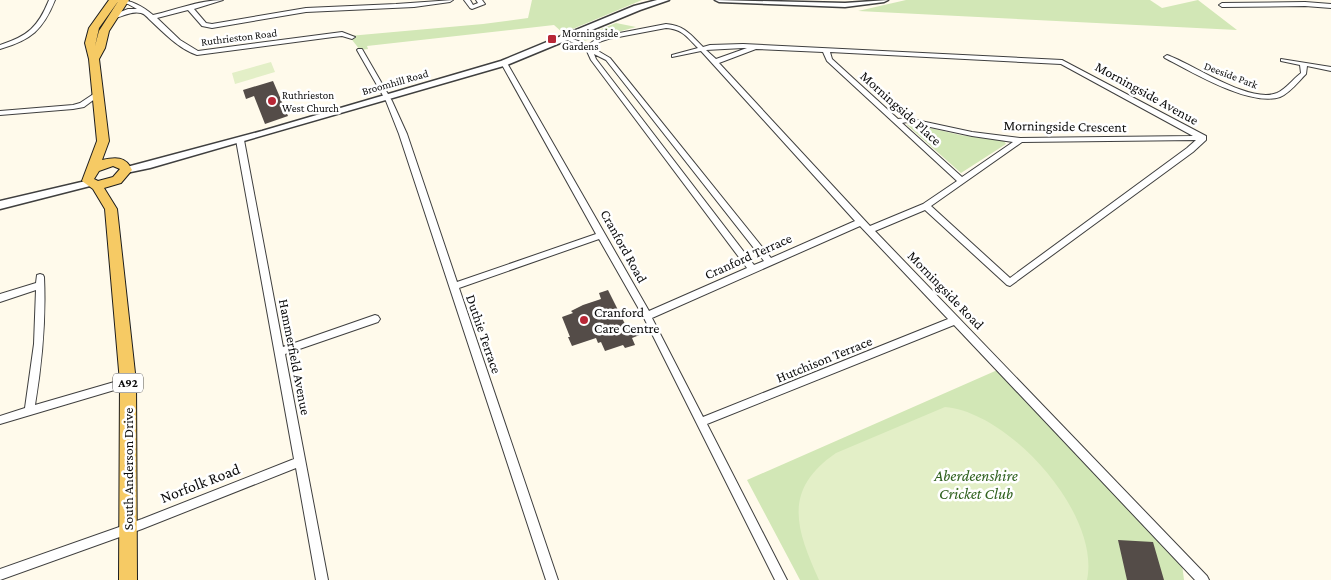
<svg xmlns="http://www.w3.org/2000/svg" width="1331" height="580" font-family="'Crimson Pro',serif">
<rect width="100%" height="100%" fill="#fffaeb"/>
<path fill="#d2e7b6" d="M532 0H642L563 33 554 25 367 46 368 49 360 50 349 36 483 24 528 18Z
M906 0H1150L1162 8 1198 0 1237 30 858 11Z
M616 23 636 27 584 41 582 39 586 35Z
M909 123 960 135 1004 141 1006 144 961 173 907 125Z
M1002 368 1181 556 1184 580H800L747 480Z"/>
<path fill="#e3efc7" d="M271 62 275 72 235 84 232 73Z
M945 407C1009 412 1101 514 1087 580H819C796 529 782 490 836 453Z"/>
<path fill="#544c48" d="M273 81 288 116 265 124 254 96 246 99 243 90Z
M608 290 628 330 638 326 642 334 632 338 635 345 625 348 623 345 605 351 601 342 598 343 596 338 572 346 568 337H570L562 317 573 313 571 311 583 305 601 299 599 293Z
M1118 540 1153 542 1164 580H1127Z"/>
<g fill="none" stroke-linecap="round" stroke-linejoin="round">
<defs>
<path id="minor" d="M49 0H55C43 30 31 40 0 49V45C28 36 38 27 49 0Z
M117 0C132 0 142 6 153 15 176 10 199 0 223 0L194 9 206 23 212 24 306 8 396 4 453 0 450 2 414 7 306 12 212 28 202 26 188 10 157 18 180 40 198 51 342 32 355 37 352 39 342 36 333 37 197 55C179 49 163 32 149 19 147 17 145 14 141 13 129 10 121 19 110 18V16L128 9H137L128 4 117 2Z
M464 0H470L473 5 478 3 476 0H482L485 4 472 9 470 8Z
M1305 2 1331 4V8L1305 6 1222 7 1219 5 1222 3Z
M666 24C685 26 690 34 703 47L710 45 743 44 1062 60 1206 136V140L1193 152 1010 286 1007 285 925 210 875 231 1207 576 1209 580H1195L954 325 707 424 787 580H775L644 318 599 239 459 288 558 580H546L399 134 386 101 357 50 358 49H362L392 101 407 134 457 282 596 234 501 63 504 61 507 63 649 311 747 268 591 60 586 49 563 38 568 37 588 45 595 40 604 36ZM666 28C682 29 687 37 698 48L672 55V57L701 51 855 221 771 258 610 58 593 48 599 42 608 39ZM743 48H747L716 59 706 50ZM756 49 823 52 827 61 957 181 923 204 870 226 719 63ZM830 52 1061 64 1193 136 1020 138 972 132 907 118 898 119 832 59ZM594 54 606 60 764 261 754 265 596 59ZM907 122 972 136 1013 142 962 177 902 123ZM1196 140 1187 148 1010 278 931 206 1022 142ZM860 226 948 319 703 417 652 318Z
M1167 55C1193 64 1249 104 1277 93 1286 89 1293 79 1301 73L1300 65 1281 61V59L1331 67V71L1307 66 1306 74C1298 82 1290 93 1280 97 1250 107 1192 72 1165 58L1164 57Z
M95 93H97L100 95 84 107 73 109 0 115V111L73 105 80 103Z
M237 138H240L244 140 283 347 375 315 378 316 380 319 378 322 285 354 328 580H316L296 468 142 529 0 580V569L142 519 294 459 236 140Z
M40 274 43 275 44 277C46 320 42 363 35 405L128 378 131 379 133 382 131 385 128 386 0 424V416L25 408 34 344 36 290 0 302V294L36 283 37 275Z"/>
<path id="tertiary" d="M657 0H669L640 10 507 65 150 168 126 173 121 170 123 168 262 131 501 61 634 6Z
M715 0 845 3 888 0 884 2 845 7 719 2Z
M90 180 95 183 94 185 0 209V201Z"/>
<path id="primary" d="M109 0H119L99 28 95 46 99 31 119 0H129L109 31 105 48 99 59 109 141 102 160C115 157 126 156 132 170L121 183 104 188 117 209 136 382 137 580H119L120 382 105 209 93 189 82 181 97 141 89 59 85 43 89 28ZM113 166 120 169 113 177 98 181 94 179 99 171Z"/>
</defs>
<use href="#minor" stroke="#3f3f3f" stroke-width="2"/>
<use href="#tertiary" stroke="#3f3f3f" stroke-width="3"/>
<use href="#primary" stroke="#1d1d1d" stroke-width="2"/>
<use href="#minor" fill="#fff" fill-rule="evenodd"/>
<use href="#tertiary" fill="#fff" fill-rule="evenodd"/>
<use href="#primary" fill="#f6ca64" fill-rule="evenodd"/>
</g>
<g fill="#b82736" stroke="#fff" stroke-width="2">
<rect x="547" y="34" width="10" height="10" rx="2.5"/>
<circle cx="272" cy="101" r="5"/>
<circle cx="584" cy="320" r="5"/>
</g>
<g text-anchor="middle" dominant-baseline="central" stroke-width="5" stroke-linejoin="round" paint-order="stroke">
<g font-size="11" fill="#0c0c0c" stroke="#fff" text-anchor="start">
<text x="562" y="33">Morningside<tspan x="562" dy="13">Gardens</tspan></text>
<text x="282" y="95">Ruthrieston<tspan x="282" dy="13">West Church</tspan></text>
</g>
<g font-size="11" fill="#0c0c0c" stroke="#fff">
<text transform="translate(239 37) rotate(-7)">Ruthrieston Road</text>
<text transform="translate(1231 75) rotate(21)">Deeside Park</text>
<text transform="translate(395 82) rotate(-16)">Broomhill Road</text>
</g>
<rect fill="#fff" stroke="#555" stroke-width="1" x="113" y="373.5" width="30" height="19" rx="4"/>
<g font-size="12" font-weight="bold" fill="#0c0c0c">
<text x="128" y="383">A92</text>
</g>
<g font-size="14" fill="#0c0c0c" stroke="#fff">
<text transform="translate(1147 93) rotate(29)">Morningside Avenue</text>
<text transform="translate(901 108) rotate(42)">Morningside Place</text>
<text transform="translate(1065 126) rotate(1)">Morningside Crescent</text>
<text transform="translate(624 246) rotate(61)">Cranford Road</text>
<text transform="translate(748 256) rotate(-24)">Cranford Terrace</text>
<text transform="translate(946 290) rotate(46)">Morningside Road</text>
<text transform="translate(484 334) rotate(71)">Duthie Terrace</text>
<text transform="translate(295 357) rotate(79)">Hammerfield Avenue</text>
<text transform="translate(824 359) rotate(-22)">Hutchison Terrace</text>
<text transform="translate(128 469) rotate(-90)">South Anderson Drive</text>
</g>
<g font-size="14" fill="#0c0c0c" stroke="#fff" text-anchor="start">
<text x="594" y="312">Cranford<tspan x="594" dy="16">Care Centre</tspan></text>
</g>
<g font-size="16" font-style="italic" fill="#2f611e" stroke="#fff">
<text x="976" y="475">Aberdeenshire<tspan x="976" dy="18">Cricket Club</tspan></text>
</g>
<g font-size="16" fill="#0c0c0c" stroke="#fff">
<text transform="translate(200 483) rotate(-21)">Norfolk Road</text>
</g>
</g>
</svg>
